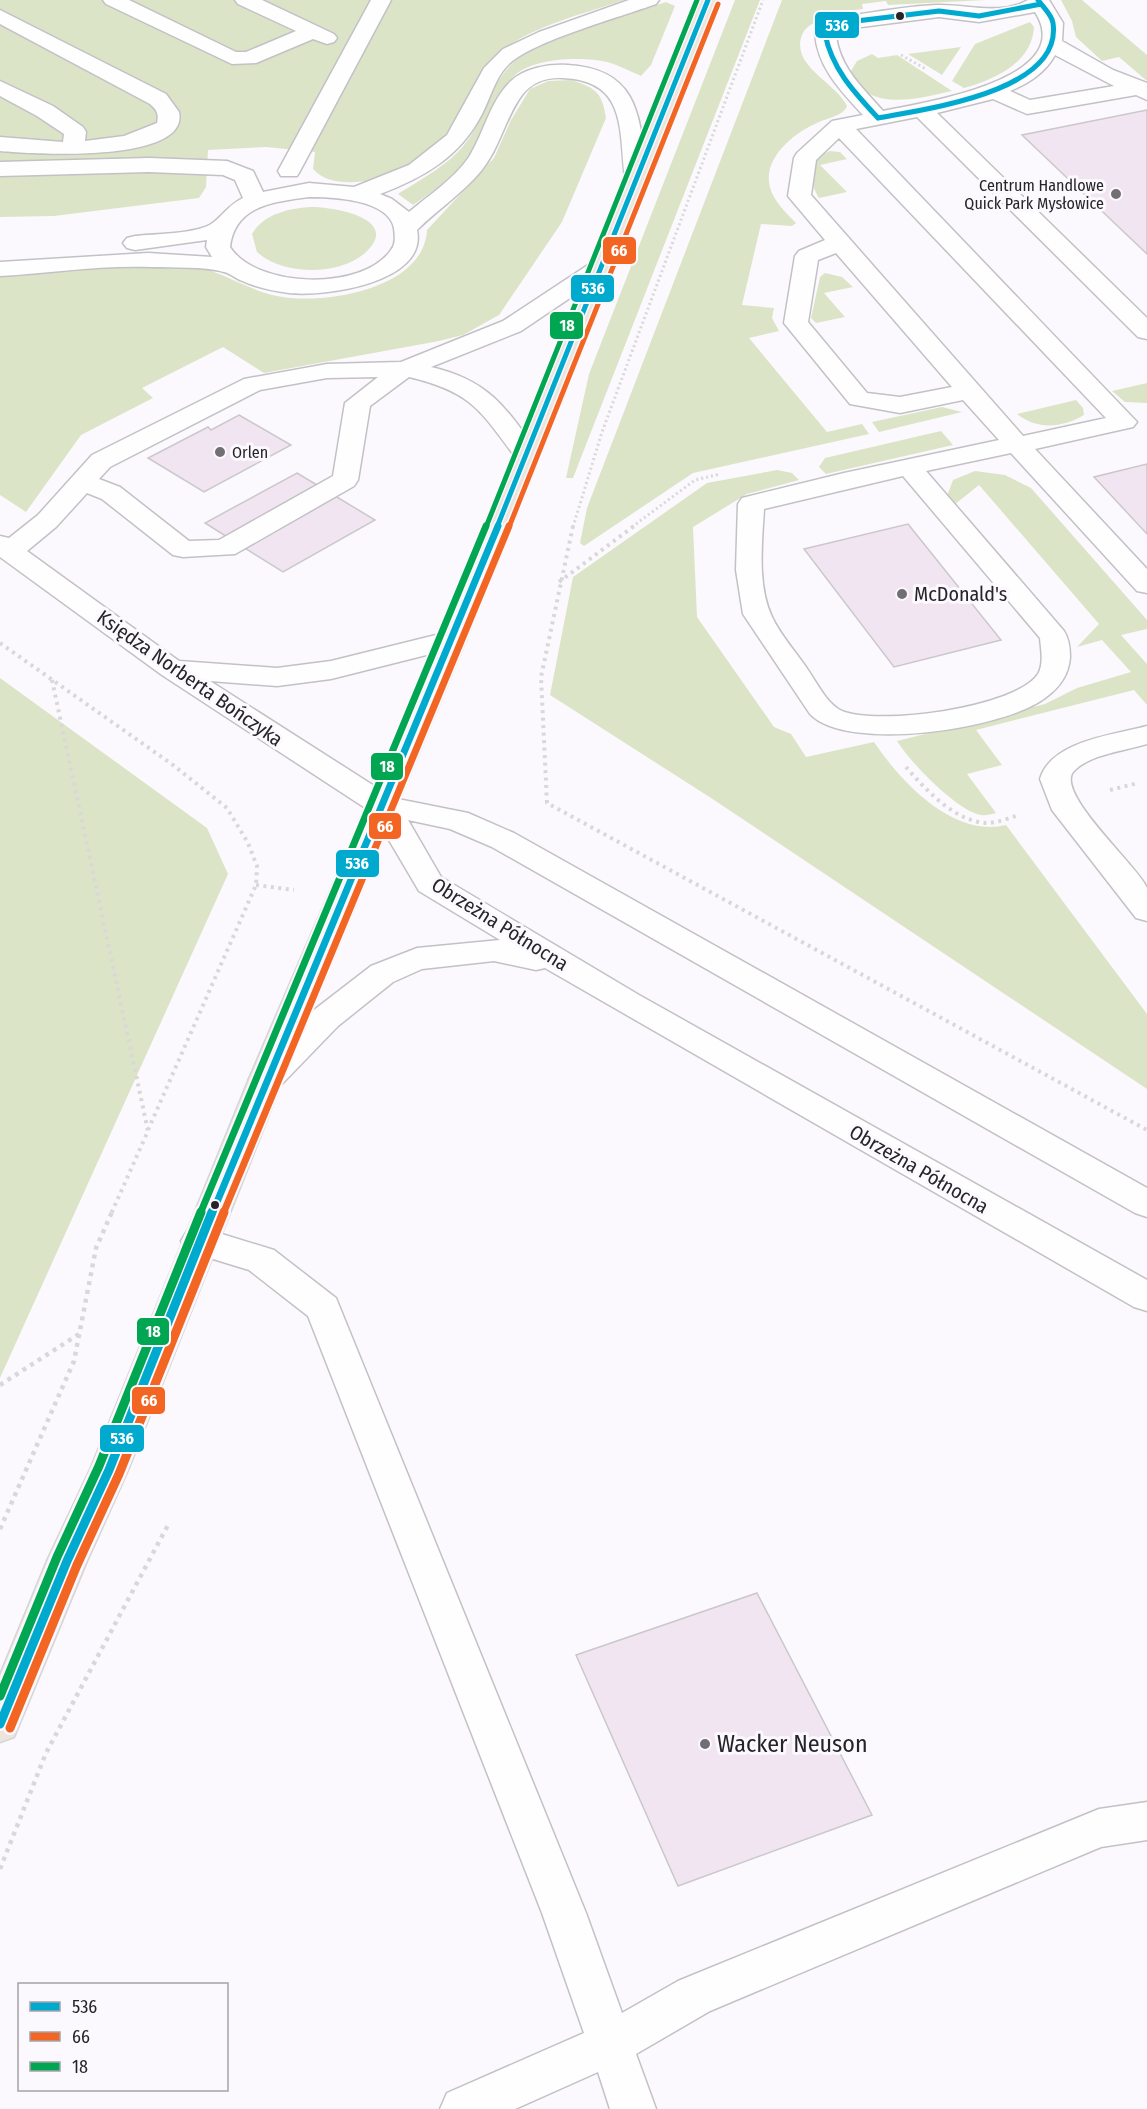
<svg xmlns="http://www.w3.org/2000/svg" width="1147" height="2109" font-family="'Fira Sans Condensed',sans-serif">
<rect width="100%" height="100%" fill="#fbf9fd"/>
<path fill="#dce4c7" d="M0 0H624C584 14 535 25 501 51 480 66 471 93 459 115 438 151 398 181 355 182 340 183 324 181 313 169L315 152 266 147 208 150 206 187 199 198 54 216 0 217Z
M735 0H760L573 478H566L589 374Z
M782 0H986L888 5 886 1 862 4 863 9 831 13 833 18C821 20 808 22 802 35 790 66 837 83 847 106 843 116 828 118 819 122 793 133 758 161 772 193 777 204 787 214 796 223L792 226 761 224 742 305 774 308 772 318 779 331 749 338 827 432 862 424 869 434 693 473 584 546 580 543 587 508Z
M1061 0H1082L1147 55V81L1119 57 1102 61 1076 37 1072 21Z
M666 2 675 6 651 65 641 76C630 71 618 65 607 62 583 56 526 57 511 80 496 101 489 127 475 149 460 172 435 190 413 205L398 194C420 180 448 165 464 145 485 120 489 85 513 63 539 40 629 15 666 2Z
M1030 22 1034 27C1032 63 995 79 964 88L952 81 975 44Z
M961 47 942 75 908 54Z
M872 54 878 58 897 55 952 91C920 98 865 114 851 71L857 61Z
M571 80C596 88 602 92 606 118L562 222 499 315 463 335 439 341 264 373 223 347 142 388 153 398 81 435 26 512 0 495V273L164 264C181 265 198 266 214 272 236 280 259 294 283 297 329 304 424 288 427 230L494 158 511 120 530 89 548 81Z
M830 151 840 152 847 159 820 165 847 192 819 198C808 182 809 158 830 151Z
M309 207C326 206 399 216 369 249 344 277 283 276 257 252L252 234C264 214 287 209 309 207Z
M825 273 842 277 853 287 824 293 845 317 816 323 811 318 820 277Z
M1147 383V403L1125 402 1112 391Z
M1076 400 1083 408 1084 415C1062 428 1037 430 1017 414Z
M942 407 962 412 879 432 872 422Z
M941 431 953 445 826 474 819 467 825 458Z
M777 470 792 473 799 480 747 494 693 527 697 617 774 727 791 734 806 757 874 742C901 782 953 838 1006 825L1147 1014V1089L711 798 550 695 573 577 707 483Z
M975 471 1005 475 1031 488 1147 620V629L1121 635 1147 664V705L1134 690 976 730 1002 765 967 774 996 813C992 814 985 816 981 815 957 811 910 762 897 741L1045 704 1077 688 1131 672 1102 640 1077 647 1099 624 979 485 954 505 947 496 953 480Z
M0 678 207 828 228 874 0 1378Z"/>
<path fill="#f1e5f1" stroke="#cac8cb" stroke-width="1.5" d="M1147 110V254L1022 135Z
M239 415 291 445 204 492 148 458 208 427 211 430Z
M1147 464V534L1094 477Z
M297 473 375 520 283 572 205 523Z
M908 524 1001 640 894 667 804 549Z
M757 1593 872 1815 678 1886 576 1655Z"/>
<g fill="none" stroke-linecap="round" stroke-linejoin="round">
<defs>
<path id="minor" d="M103 0H129L236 52H246L296 31 238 4 235 0H262L334 34 337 38 334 42 327 44 313 39 256 63 232 64 106 4Z
M371 0H391L300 171 297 176H281L278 171Z
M629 0H659L656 4C621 17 532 41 508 65 495 78 490 99 482 114 460 157 423 178 380 194L392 199 409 212C429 195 454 179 469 157 484 133 490 101 511 81 525 68 548 64 567 65 641 69 640 119 647 179L644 184H628L625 179C619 129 627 81 563 78 547 77 532 82 522 95 505 118 500 148 481 171 463 193 438 209 417 230 428 283 324 297 289 293 273 291 255 287 240 280 235 278 230 273 224 272 202 266 174 268 151 267 101 265 50 273 0 276V262L148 253 212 257 206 247 207 240 135 250 127 248 123 243 127 238 135 236C153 234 201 234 214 222 225 213 230 204 243 198L235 180 223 175 149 172 0 176V162L149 158 227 161 253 171 263 192 309 183 354 187 409 165 447 135 484 68 503 49 539 32ZM309 197C332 197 388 199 394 228 395 236 396 244 391 250 362 292 256 288 230 247 235 205 274 202 309 197Z
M1028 0H1049L1063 23 1062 41 1113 70 1147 83V100L1136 95 1027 114 993 99 937 113 1147 318V339L1138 337 917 117 856 129 1137 422 1133 427 1035 449 1147 569V593L1137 591 1011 453 926 471 1064 631C1069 639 1070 648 1070 657 1069 675 1059 688 1045 698 1004 729 847 753 810 714L743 614 736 570 738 504 742 498 844 473 999 440 963 400 900 413 850 404 784 323 795 256 799 251 825 240 788 196 794 158 797 153 832 121 863 115C841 91 818 68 815 34L833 19 840 17C872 13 905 6 937 5 967 4 1001 16 1028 0ZM1035 12C1079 80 921 103 883 111 863 88 840 68 836 36L846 29 939 17 979 22ZM1055 55 1114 86 1030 100 1010 91C1029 83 1045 73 1055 55ZM839 138 1106 418 1023 436 811 195 816 160ZM836 253 952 387 900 397 867 393 808 322 818 260ZM903 476 1040 638C1041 649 1044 664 1038 674 1016 708 877 726 842 711 827 704 817 683 808 670 796 652 781 636 772 617 757 585 762 543 764 509Z
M0 10 166 94 179 112C190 164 30 154 0 151V137L63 142 64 134 37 116 0 96V81L53 106 83 127 86 132 85 141 124 136 157 123C159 114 157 110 150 104L0 24Z
M602 259 610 261 614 266 610 271 521 331 431 367C488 380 506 407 538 453L534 458 525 461 516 458C480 410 472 392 409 377L370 406 358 480 354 486 235 554 183 557 173 555 102 499 87 493 56 527 27 551 179 661 277 668 331 661 452 631 462 634 466 640 462 646 331 679 277 686 210 681 393 798 468 813 514 833 1147 1188V1217L1135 1213 492 847 450 829 408 820 441 877 639 995 1147 1280V1311L1134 1307 545 968 536 970 494 961 422 969 393 982 338 1026 278 1088 266 1091 254 1088 249 1079 254 1070 314 1010 371 966 417 948 500 940 419 891 373 813 162 675 0 557V536L9 538 38 515 92 455 244 379 327 364 401 362 503 321 594 261ZM378 377 345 403 333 476 219 540 189 541 120 487 99 479 110 467 260 390 327 378Z
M1147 726V744C1125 751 1090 754 1074 771 1053 792 1139 867 1147 888 1147 897 1147 912 1147 921L1136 918 1052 810 1040 779C1051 741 1113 735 1147 726Z
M199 1227 274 1250 336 1298 586 1913 622 2013 678 1981 1099 1809 1147 1802V1840L1101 1847 710 2011 636 2054 656 2109H610L598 2072 515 2109H440L447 2093 584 2033 542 1913 308 1316 249 1270 187 1251 181 1241 187 1231Z"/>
<path id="major" d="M698 0H718L466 640 283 1079 128 1470 87 1561 14 1737 0 1742V1675L47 1561 90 1470 249 1079 438 640Z"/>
</defs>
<use href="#minor" stroke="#c3c1c5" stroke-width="3"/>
<use href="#major" stroke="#d6d5d7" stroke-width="3"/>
<path stroke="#d8d8d8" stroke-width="3" stroke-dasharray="2 3" stroke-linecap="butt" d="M901 55 926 69
M573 527 602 432 763 0
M632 527 695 480 720 474"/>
<path stroke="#d8d8d8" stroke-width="4" stroke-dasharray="3 4.5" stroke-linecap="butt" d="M573 526 541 677 547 803 1147 1130
M559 582 634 526
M0 643 173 765 227 808 248 843 257 866 256 885 148 1130
M52 680 148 1131 111 1214
M906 767C925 789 955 822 987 823 997 823 1009 818 1019 815
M1110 790 1138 783
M256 885 294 890"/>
<path stroke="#d8d8d8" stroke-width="4.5" stroke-dasharray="4 5" stroke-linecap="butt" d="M0 1385 79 1334
M0 1529 74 1361 96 1248 112 1212
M0 1869 46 1753 168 1525"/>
<use href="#minor" fill="#fefeff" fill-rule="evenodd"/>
<use href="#major" fill="#ebe5de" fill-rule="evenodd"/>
<defs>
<path id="bus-1-far2" d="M878 118C854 92 832 69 825 34L840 23 939 11 979 16 1041 4
M878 118C925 109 1063 92 1053 23 1052 15 1043 7 1038 0
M497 527 708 0"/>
<path id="bus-1-far1" d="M212 1214 498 526"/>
<path id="bus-1" d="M0 1724 67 1561 109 1470 212 1212"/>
<path id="bus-2-far2" d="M509 527 718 4"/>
<path id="bus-2-far1" d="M223 1214 509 526"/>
<path id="bus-2" d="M10 1728 77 1565 119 1474 224 1212"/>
<path id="bus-3-far2" d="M486 527 697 0"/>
<path id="bus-3-far1" d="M200 1214 486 526"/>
<path id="bus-3" d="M0 1696 57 1557 99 1466 201 1212"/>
</defs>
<use href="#bus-1-far2" stroke="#fbf8fe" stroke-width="8"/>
<use href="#bus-1-far1" stroke="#fbf8fe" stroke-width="11"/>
<use href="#bus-1" stroke="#fbf8fe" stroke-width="14"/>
<use href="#bus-2-far2" stroke="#fbf8fe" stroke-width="8"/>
<use href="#bus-2-far1" stroke="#fbf8fe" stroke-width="11"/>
<use href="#bus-2" stroke="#fbf8fe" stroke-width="14"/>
<use href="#bus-3-far2" stroke="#fbf8fe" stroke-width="8"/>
<use href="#bus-3-far1" stroke="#fbf8fe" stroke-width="11"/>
<use href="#bus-3" stroke="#fbf8fe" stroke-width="14"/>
<use href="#bus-1-far2" stroke="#00a9ce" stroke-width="5"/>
<use href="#bus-1-far1" stroke="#00a9ce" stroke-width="7"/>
<use href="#bus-1" stroke="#00a9ce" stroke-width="9"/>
<use href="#bus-2-far2" stroke="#f26522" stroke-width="5"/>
<use href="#bus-2-far1" stroke="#f26522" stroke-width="7"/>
<use href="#bus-2" stroke="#f26522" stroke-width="9"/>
<use href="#bus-3-far2" stroke="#00a651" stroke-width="5"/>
<use href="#bus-3-far1" stroke="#00a651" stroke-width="7"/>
<use href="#bus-3" stroke="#00a651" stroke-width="9"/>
</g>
<g fill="#262428" stroke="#fbf8fe" stroke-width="2">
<circle cx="900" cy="16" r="5"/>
<circle cx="215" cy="1205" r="5"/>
</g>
<g fill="#716f73" stroke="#fbf8fe" stroke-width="2">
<circle cx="1116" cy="194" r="6"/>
<circle cx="220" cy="452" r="6"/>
<circle cx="902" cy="594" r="6"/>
<circle cx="705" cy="1744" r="6"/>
</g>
<g text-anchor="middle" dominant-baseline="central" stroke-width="6" stroke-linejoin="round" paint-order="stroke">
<g font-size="16" fill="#262428" stroke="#fbf8fe" text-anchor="end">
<text x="1104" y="185">Centrum Handlowe<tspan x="1104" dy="18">Quick Park Mysłowice</tspan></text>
<text x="232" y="452" text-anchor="start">Orlen</text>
</g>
<g font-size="20" fill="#262428" stroke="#fbf8fe" text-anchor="start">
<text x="914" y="594">McDonald's</text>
</g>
<g font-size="20" fill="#262428" stroke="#fbf8fe">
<text transform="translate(190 678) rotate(35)">Księdza Norberta Bończyka</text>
<text transform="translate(500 924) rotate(32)">Obrzeżna Północna</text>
<text transform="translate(919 1169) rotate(30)">Obrzeżna Północna</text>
</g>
<g font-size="24" fill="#262428" stroke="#fbf8fe" text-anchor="start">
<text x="717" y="1744">Wacker Neuson</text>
</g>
</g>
<g stroke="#fbf8fe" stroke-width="2">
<rect x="814" y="11" width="46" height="28" rx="6" fill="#00a9ce"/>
<rect x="602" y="236" width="35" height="29" rx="6" fill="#f26522"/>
<rect x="570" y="274" width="45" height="29" rx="6" fill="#00a9ce"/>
<rect x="549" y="311" width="35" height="29" rx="6" fill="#00a651"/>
<rect x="370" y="752" width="34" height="29" rx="6" fill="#00a651"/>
<rect x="368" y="812" width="34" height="28" rx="6" fill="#f26522"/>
<rect x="335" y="849" width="45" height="29" rx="6" fill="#00a9ce"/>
<rect x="136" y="1317" width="34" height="29" rx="6" fill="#00a651"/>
<rect x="131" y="1386" width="35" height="29" rx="6" fill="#f26522"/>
<rect x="99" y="1424" width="46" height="29" rx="6" fill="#00a9ce"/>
</g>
<g font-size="16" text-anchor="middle" font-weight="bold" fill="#fff">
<text x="837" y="31">536</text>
<text x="619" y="256">66</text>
<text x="593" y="294">536</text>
<text x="567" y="331">18</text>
<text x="387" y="772">18</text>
<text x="385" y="832">66</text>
<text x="357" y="869">536</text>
<text x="153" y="1337">18</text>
<text x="149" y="1406">66</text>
<text x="122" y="1444">536</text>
</g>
<rect x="18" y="1983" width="210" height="108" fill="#fbf8fe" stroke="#a6a3a8" stroke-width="1.5"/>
<rect x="30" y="2002" width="30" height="9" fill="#00a9ce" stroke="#a6a3a8" stroke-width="1.5"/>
<text x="72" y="2013" font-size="18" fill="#262428">536</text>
<rect x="30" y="2032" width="30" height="9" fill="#f26522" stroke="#a6a3a8" stroke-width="1.5"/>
<text x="72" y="2043" font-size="18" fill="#262428">66</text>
<rect x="30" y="2062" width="30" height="9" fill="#00a651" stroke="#a6a3a8" stroke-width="1.5"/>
<text x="72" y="2073" font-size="18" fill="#262428">18</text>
</svg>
